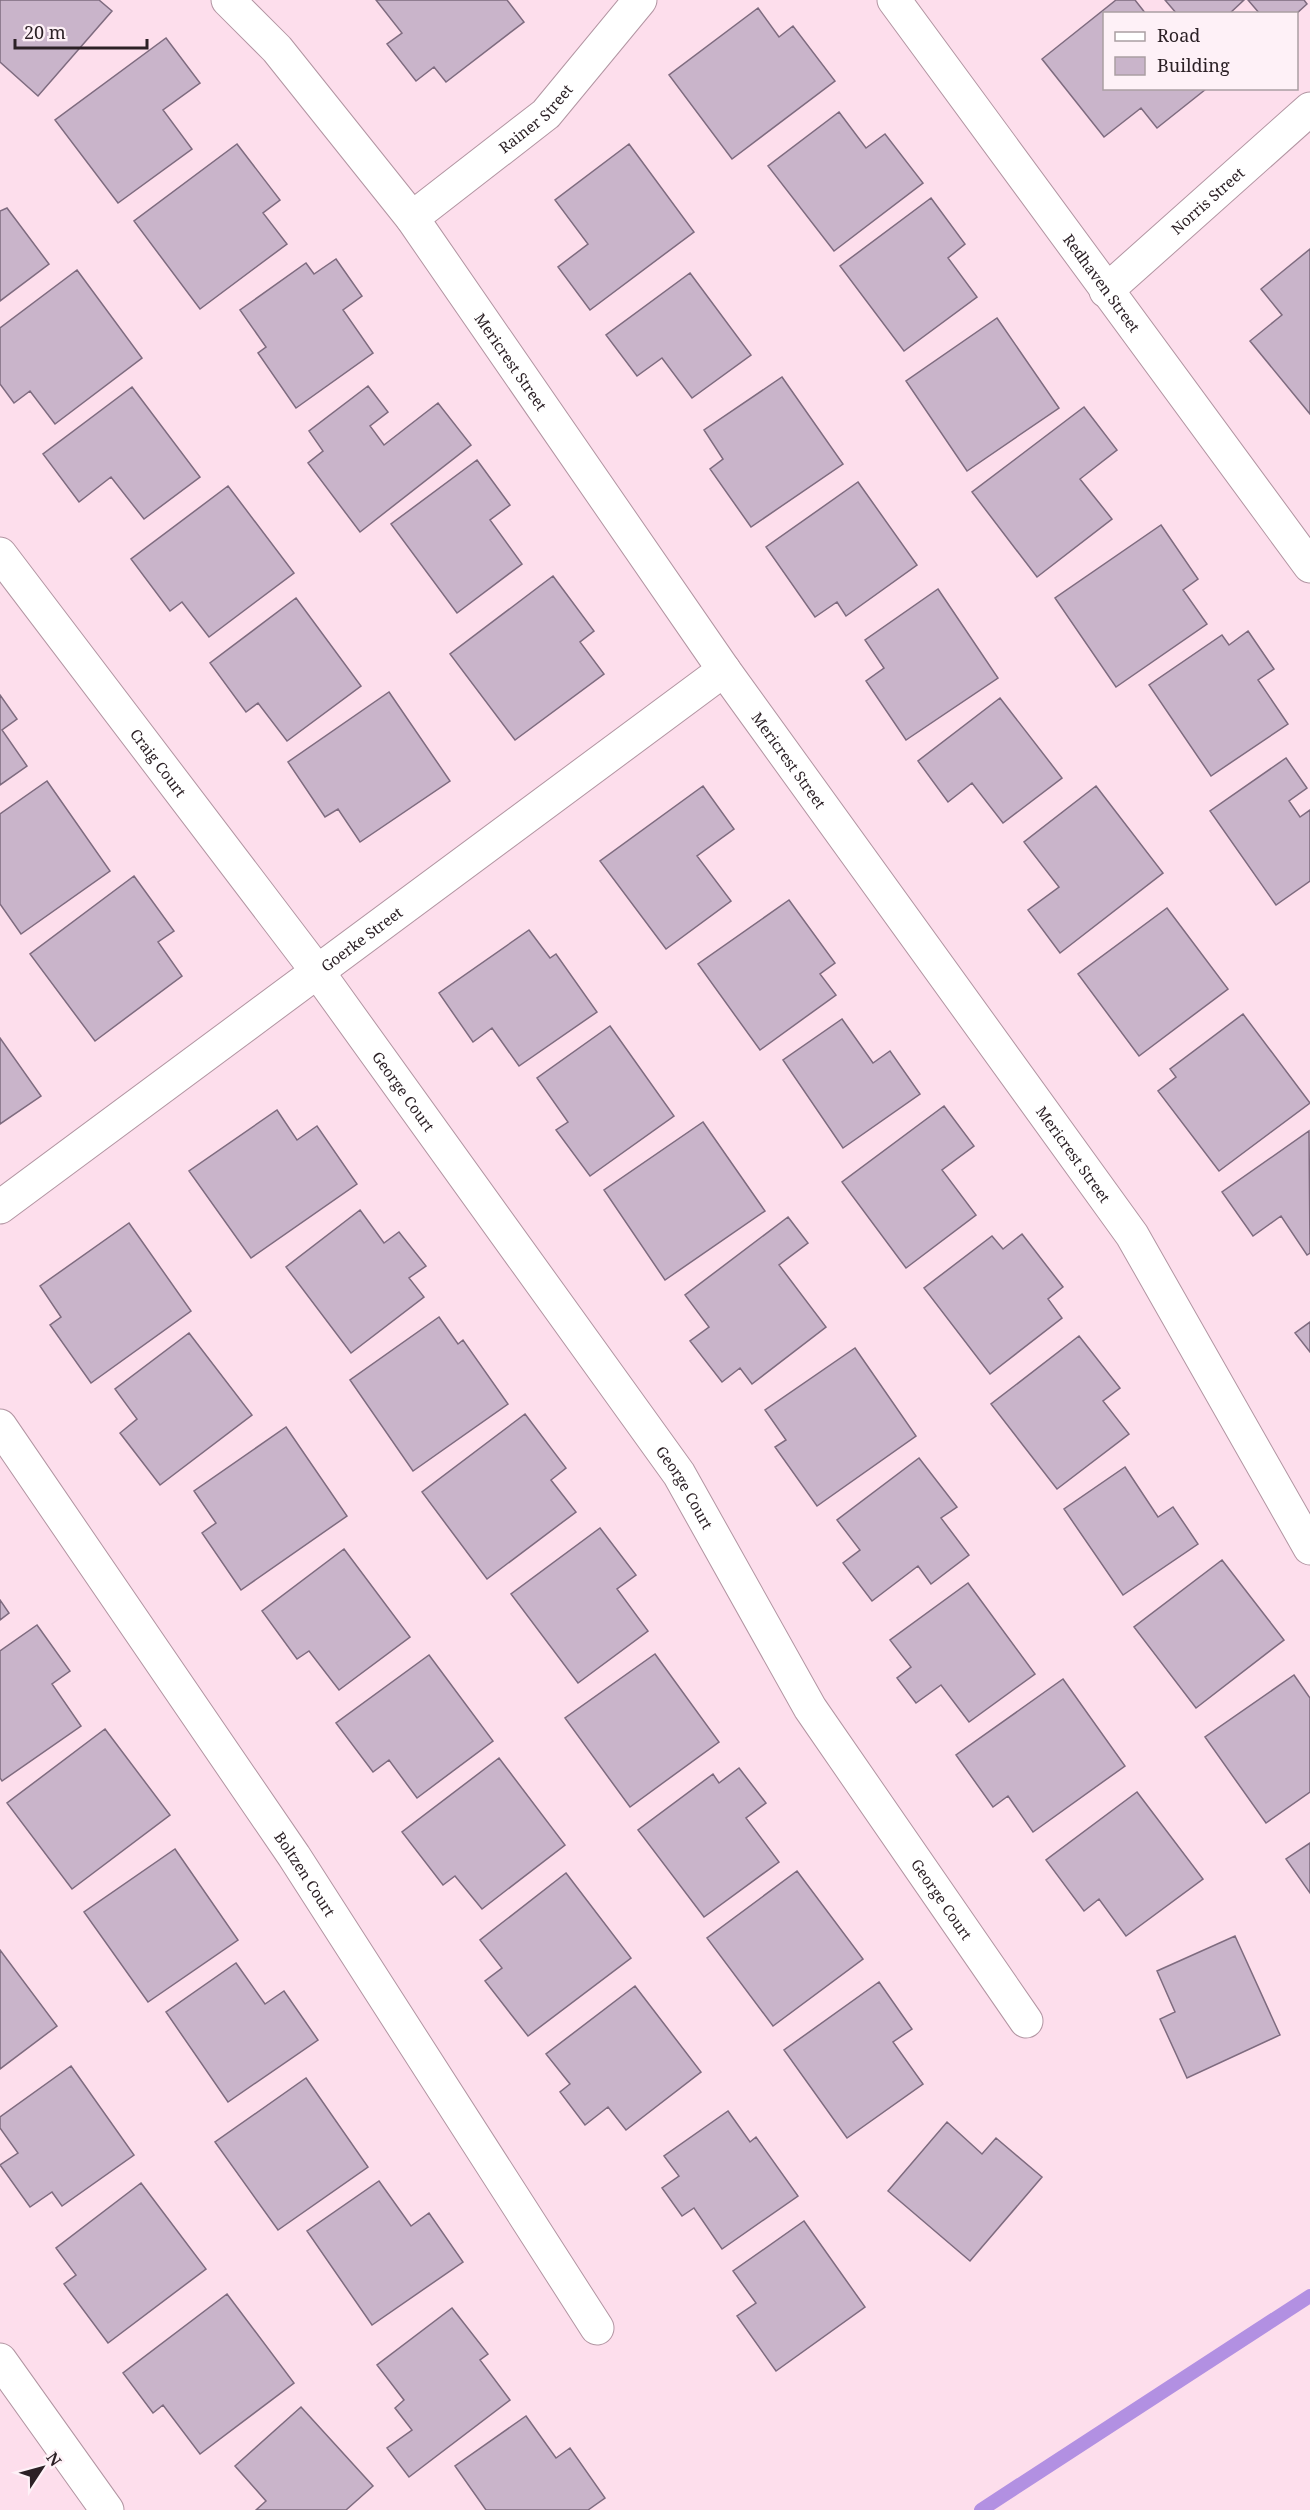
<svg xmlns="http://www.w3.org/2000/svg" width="1310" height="2510" font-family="'Noto Serif',serif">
<rect width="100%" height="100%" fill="#fddeec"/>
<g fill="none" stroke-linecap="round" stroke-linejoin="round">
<path stroke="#b290e2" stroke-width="14" d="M981 2510 1310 2296"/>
</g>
<path fill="#c9b4ca" stroke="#7e6b7f" stroke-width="1.5" d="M0 0H99L112 11 38 96 0 62Z
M376 0H507L524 22 446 82 434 67 416 81 387 44 402 33Z
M1116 0H1135L1146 14H1104V88L1206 89 1157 128 1141 108 1104 137 1042 59Z
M1165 0H1244L1229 14H1177Z
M1248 0H1304L1307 4 1296 14H1260Z
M758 8 779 37 793 26 835 81 732 159 669 75Z
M166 38 200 83 163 110 192 149 118 203 55 120Z
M839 112 866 148 885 134 923 183 834 251 768 166Z
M237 144 280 200 263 213 287 244 200 309 134 221Z
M629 144 694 232 590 310 558 267 588 244 555 200Z
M931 198 965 244 948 258 977 297 904 351 840 266Z
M7 208 49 264 0 301V211Z
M1310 249V414L1250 341 1282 315 1261 289Z
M336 259 362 296 343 310 373 353 296 408 258 353 266 347 240 310 306 263 314 274Z
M77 270 142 358 55 424 30 391 14 403 0 384V328Z
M690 273 751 355 692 398 662 358 637 376 606 335Z
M997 318 1059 408 967 471 906 381Z
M782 377 843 464 751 527 710 469 723 459 704 430Z
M368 386 388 412 370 426 384 445 438 403 471 445 360 532 308 463 323 451 309 431Z
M132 387 200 477 144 519 111 477 79 502 43 454Z
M1084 407 1117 450 1080 479 1112 519 1037 577 972 492Z
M477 460 510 505 490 520 522 564 457 613 391 524Z
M858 482 917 565 846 616 837 602 815 617 766 547Z
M228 486 294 573 209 637 182 602 170 611 131 559Z
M1161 525 1198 579 1183 590 1207 624 1116 687 1055 598Z
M553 576 594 631 580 642 604 674 515 740 450 654Z
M938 589 998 678 906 740 866 681 884 668 865 640Z
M296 598 361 686 287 741 258 703 246 712 210 663Z
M1248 631 1274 669 1258 680 1288 724 1211 776 1149 685 1222 635 1229 645Z
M389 692 450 781 360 842 338 809 325 817 288 762Z
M0 695 17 719 2 730 27 766 0 785Z
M1000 698 1062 778 1003 823 972 783 948 802 918 761Z
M1286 758 1307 788 1289 801 1300 817 1310 810V881L1276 905 1210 811Z
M47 781 110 871 21 934 0 904V814Z
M703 786 734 829 697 856 731 901 666 949 600 861Z
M1096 786 1163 873 1060 953 1028 910 1059 887 1024 842Z
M134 876 174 931 158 942 182 976 95 1041 30 954Z
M789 900 835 963 820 974 836 995 760 1050 698 964Z
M1167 908 1228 989 1139 1056 1078 974Z
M529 930 550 958 556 954 597 1012 519 1066 492 1028 473 1042 439 993Z
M1243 1014 1310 1103 1219 1171 1158 1091 1176 1077 1170 1069Z
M842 1019 873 1063 890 1051 920 1094 843 1148 783 1060Z
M610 1026 674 1116 590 1176 556 1130 568 1122 537 1078Z
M0 1038 41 1096 0 1124Z
M944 1106 974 1146 942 1170 976 1215 906 1268 842 1182Z
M277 1110 297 1140 317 1126 357 1184 251 1258 189 1171Z
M703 1122 765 1211 665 1280 604 1190Z
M1309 1131 1310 1253 1307 1255 1281 1216 1253 1236 1222 1192Z
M360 1210 384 1243 399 1232 426 1266 409 1278 424 1297 351 1353 286 1267Z
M788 1217 808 1243 779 1265 826 1327 752 1384 740 1368 722 1382 690 1341 709 1327 685 1295Z
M129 1223 191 1311 91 1383 50 1325 61 1317 40 1286Z
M1022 1234 1063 1287 1048 1299 1062 1318 990 1374 924 1288 992 1236 1003 1249Z
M439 1317 458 1344 463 1340 508 1404 413 1471 350 1380Z
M1310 1322V1352L1295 1333Z
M189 1333 252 1415 160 1485 120 1433 137 1419 115 1389Z
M1079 1336 1120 1388 1103 1401 1129 1434 1057 1489 991 1404Z
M855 1348 916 1436 817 1506 775 1447 786 1440 765 1410Z
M525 1414 566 1468 551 1480 576 1512 487 1579 422 1492Z
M286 1427 347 1516 241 1590 202 1533 216 1523 194 1491Z
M919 1458 957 1507 941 1518 969 1555 931 1584 918 1566 872 1601 843 1563 860 1550 837 1520Z
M1125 1467 1158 1517 1173 1507 1198 1544 1123 1595 1064 1509Z
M600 1528 636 1575 617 1589 648 1631 578 1683 511 1594Z
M344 1549 410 1637 339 1690 309 1651 297 1659 262 1611Z
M1222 1560 1284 1640 1196 1708 1134 1627Z
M968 1583 1035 1674 969 1722 941 1685 916 1703 897 1678 911 1667 890 1640Z
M0 1600 9 1613 0 1620Z
M37 1625 70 1671 52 1684 81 1726 2 1781 0 1778V1651Z
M655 1654 719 1742 630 1807 565 1718Z
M429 1655 493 1741 417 1798 389 1760 373 1772 336 1723Z
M1294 1675 1310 1698V1792L1266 1823 1205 1737Z
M1063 1679 1125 1766 1033 1832 1008 1796 993 1807 956 1755Z
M105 1729 170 1815 72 1889 7 1803Z
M499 1758 565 1845 482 1909 455 1876 443 1885 402 1832Z
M739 1768 766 1803 746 1818 779 1862 704 1917 638 1830 713 1774 719 1783Z
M1137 1792 1203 1879 1126 1936 1099 1899 1084 1911 1046 1860Z
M1310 1843V1893L1286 1859Z
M175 1849 238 1940 148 2002 84 1912Z
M797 1871 863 1959 773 2026 707 1938Z
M566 1873 631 1958 528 2036 485 1981 502 1968 480 1940Z
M1235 1936 1280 2035 1187 2078 1160 2019 1175 2012 1157 1971Z
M0 1950 57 2026 0 2069Z
M236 1963 265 2004 284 1991 318 2040 228 2102 166 2012Z
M879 1982 912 2029 893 2042 923 2084 847 2138 784 2050Z
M635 1986 701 2072 626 2130 608 2107 585 2125 560 2092 570 2084 546 2054Z
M71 2066 134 2155 62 2206 52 2192 30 2207 0 2165 18 2153 0 2128V2117Z
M306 2078 368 2167 278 2230 215 2142Z
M728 2111 750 2142 756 2137 798 2196 722 2249 694 2208 682 2216 662 2188 679 2176 664 2156Z
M947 2122 982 2154 996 2138 1042 2177 970 2261 888 2191Z
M379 2181 411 2226 429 2213 463 2262 372 2325 307 2231Z
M141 2183 206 2269 108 2343 64 2284 76 2275 56 2248Z
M804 2221 865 2307 776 2371 737 2316 756 2303 733 2271Z
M227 2294 294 2383 200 2454 163 2405 153 2413 123 2373Z
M452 2308 488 2354 480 2360 510 2400 409 2477 387 2448 412 2430 395 2408 404 2400 377 2365Z
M301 2407 373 2486 346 2510H256L266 2501 235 2466Z
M526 2416 556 2458 570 2448 605 2498 588 2510H486L455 2466Z"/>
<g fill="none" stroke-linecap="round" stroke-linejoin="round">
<defs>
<g id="minor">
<path id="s1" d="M228 0 277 49 412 218 724 670 1132 1235 1310 1548"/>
<path id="s2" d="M894 0 1310 566"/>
<path id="s3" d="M412 218 546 114 640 0"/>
<path id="s4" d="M1106 291 1310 109"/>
<path id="s5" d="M0 554 317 971 679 1474 810 1708 1026 2021"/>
<path id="s6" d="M0 1207 724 670"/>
<path id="s7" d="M0 1426 294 1856 597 2328"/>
<path d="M0 2360 107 2510"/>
</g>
</defs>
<use href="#minor" stroke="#b295a2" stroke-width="35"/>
<use href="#minor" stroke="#fff" stroke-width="33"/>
</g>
<g text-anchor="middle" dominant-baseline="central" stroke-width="5" stroke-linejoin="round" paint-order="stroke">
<g font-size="15" fill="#2c2126" stroke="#fef1f7">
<text stroke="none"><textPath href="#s3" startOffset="159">Rainer Street</textPath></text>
<text stroke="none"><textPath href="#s4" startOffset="136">Norris Street</textPath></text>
<text stroke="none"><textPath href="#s2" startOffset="351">Redhaven Street</textPath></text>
<text stroke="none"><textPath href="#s1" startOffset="460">Mericrest Street</textPath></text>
<text stroke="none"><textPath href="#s1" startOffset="946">Mericrest Street</textPath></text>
<text stroke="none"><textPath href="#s5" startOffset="262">Craig Court</textPath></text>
<text stroke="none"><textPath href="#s6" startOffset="450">Goerke Street</textPath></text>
<text stroke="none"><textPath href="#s5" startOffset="672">George Court</textPath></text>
<text stroke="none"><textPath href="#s1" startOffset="1432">Mericrest Street</textPath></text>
<text stroke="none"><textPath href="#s5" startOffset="1158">George Court</textPath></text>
<text stroke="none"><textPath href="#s7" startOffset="542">Boltzen Court</textPath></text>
<text stroke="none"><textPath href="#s5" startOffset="1644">George Court</textPath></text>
</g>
</g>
<rect x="1103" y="12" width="195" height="78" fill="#fef1f7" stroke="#aa9ea3" stroke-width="1.5"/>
<rect x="1115" y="32" width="30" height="9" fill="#ffffff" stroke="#aa9ea3" stroke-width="1.5"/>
<text x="1157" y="42" font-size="18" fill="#2c2126">Road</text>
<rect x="1115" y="57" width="30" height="18" fill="#c9b4ca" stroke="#aa9ea3" stroke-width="1.5"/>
<text x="1157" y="72" font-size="18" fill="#2c2126">Building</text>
<g transform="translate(42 2468) rotate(54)" stroke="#fef1f7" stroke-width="4.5" paint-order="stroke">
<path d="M0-4.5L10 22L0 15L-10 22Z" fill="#2c2126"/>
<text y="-9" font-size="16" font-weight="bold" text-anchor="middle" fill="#2c2126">N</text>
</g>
<path d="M15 39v9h132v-9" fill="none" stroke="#2c2126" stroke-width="3"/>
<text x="24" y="39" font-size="18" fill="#2c2126" stroke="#fef1f7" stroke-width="4.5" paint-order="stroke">20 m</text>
</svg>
